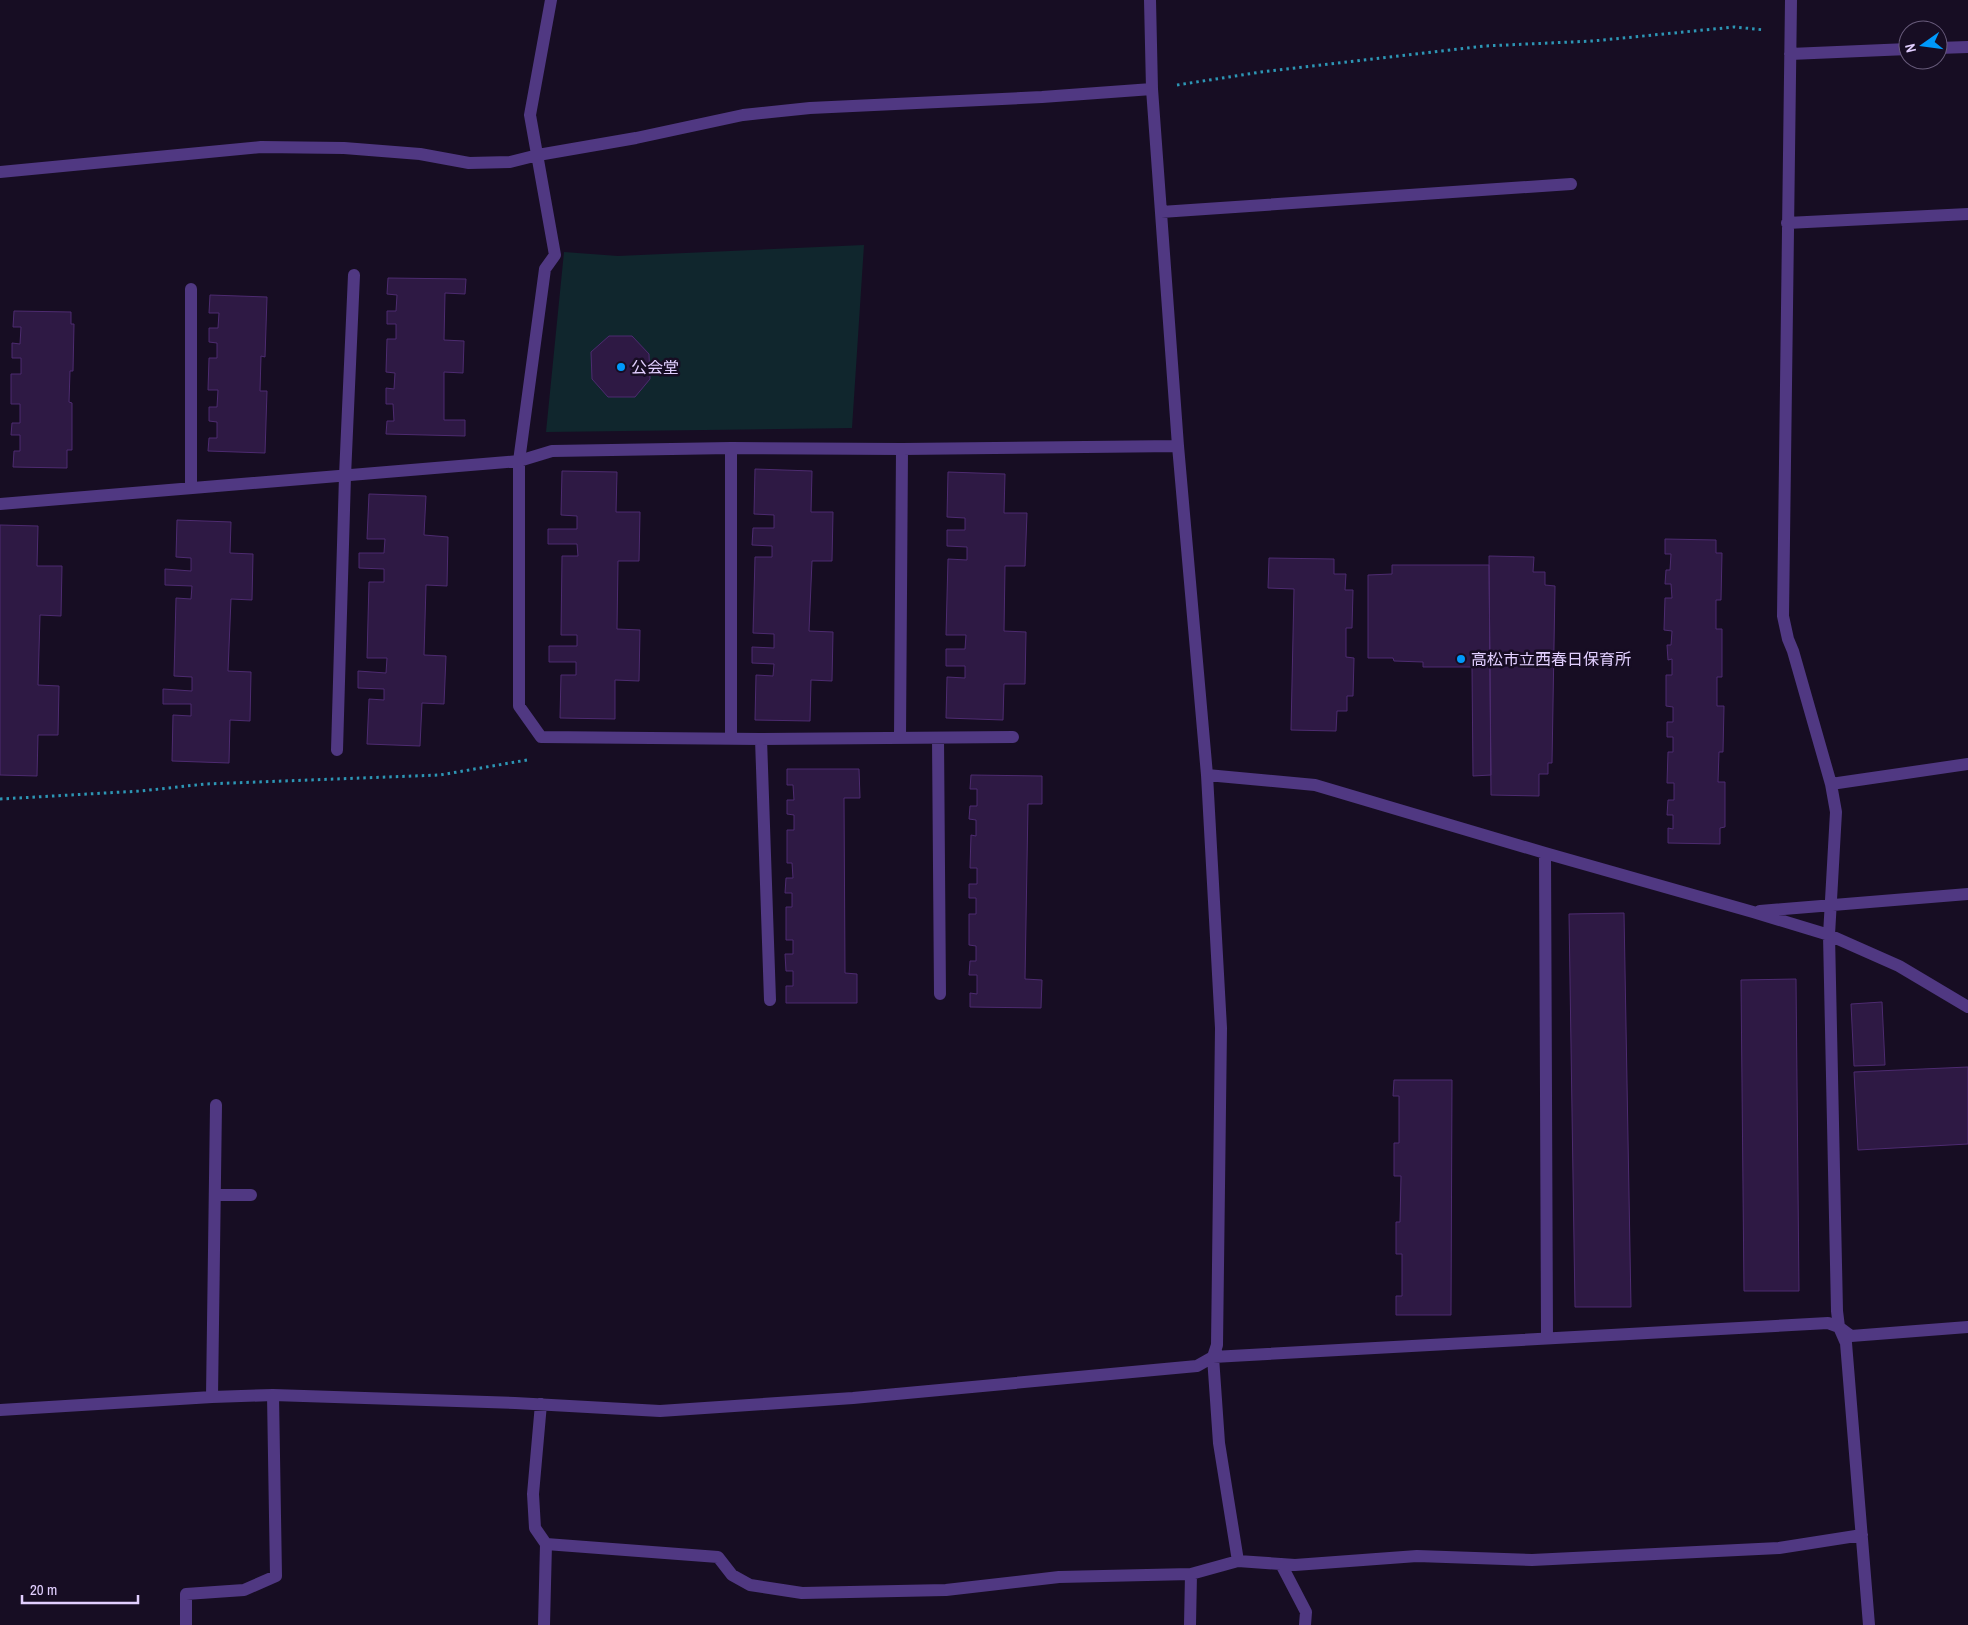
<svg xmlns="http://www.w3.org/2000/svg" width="1968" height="1625" font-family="'Archivo Narrow','Noto Sans JP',sans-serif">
<rect width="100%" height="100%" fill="#170d23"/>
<path fill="#10262d" d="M864 245 852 428 546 432 564 252 618 256Z"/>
<path fill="#2e1944" stroke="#4d2b70" d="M388 278 466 279 465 294 445 293 444 340 464 341 463 373 444 372V420H465V436L386 434 387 421H394L393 404H386V388L394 389 395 373 386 372 387 339H396V324H387V311H396L397 295 387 294Z
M210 295 267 297 265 357 261 356 260 391H267L265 453 208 451 209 438H217V422L209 421V407H217L218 390H208L209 358H217V343L209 342V328H218L219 313H209Z
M14 311 71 312V324H74L73 371H70L69 402 72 403V450H67V468L13 467 14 451H20V435H11L12 423H20V404H11V374H21V358H12V343L20 344 21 327H13Z
M609 336H632L649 354 650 379 635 397H608L592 379 591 352Z
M755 469 812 471 811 512H833L832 561H812L809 631 833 632 832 681 811 680 810 721 755 720 756 675 773 676 774 664 752 663V647L774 648V634L753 633 755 557H772V546L752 545 753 528H774V515L754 514Z
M562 471 617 472 616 512H640L639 561H618L617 629 640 630 639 681 615 680V719L560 718 561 675H576V662H549V646H577V635H561L562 556H578L577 544H548V529H577V516L561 515Z
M948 472 1005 474 1004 513H1027L1025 566H1005L1004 631 1026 632 1025 684H1004L1003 720 946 718 947 677 965 678V666H946V649H965L966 635H946L948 559 967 560V547L947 546V530H965V518L947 517Z
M369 494 426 496 424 535 448 537 447 586 426 585 424 655 446 656 444 704 422 703 420 746 367 744 369 699 384 700V689L358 688V671L386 673 387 658H367L369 582H384V569L359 568V553H384L385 539H367Z
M177 520 231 522 230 553 253 554 252 600 231 599 228 671 251 672 250 721 230 720 229 763 172 761 173 715 191 716V704H163V689L192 691V677L174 676 176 598 191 599 192 586 165 585V569L191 571V558L176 557Z
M0 525 38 526 37 566H62L61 616 40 615 38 685 59 686 58 735H38L37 776 0 775Z
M1665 539 1716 540V553H1722L1721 600H1716V629H1722V677H1717V706H1724L1723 752H1719L1718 782H1725V827L1720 828V844L1668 843V828L1673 829V815H1667L1668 800H1674V783H1667L1668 752H1673V737H1667V722H1673V707L1666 706V675H1672V659L1668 660 1667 645H1671L1672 631 1664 630 1665 598H1672L1671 584H1665L1666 570H1670L1671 554H1665Z
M1489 556 1534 557 1533 572H1545V585L1555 586 1552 763H1548V774H1539V796L1491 795Z
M1269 558 1334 559V574H1346L1345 590H1353L1352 628H1346V657L1354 658 1353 696H1347V711H1337L1336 731 1291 730 1294 589 1268 588Z
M1392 565H1489L1491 775 1473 776 1472 667H1423V662L1394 661 1393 658H1368V575L1392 574Z
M787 769H859L860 798H844L845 973 857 974V1003H786V986H793V971H786L785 954H793V940H786V907H792V893H785L786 878H793L792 863H787V830H794V815L787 814V800H794L793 785H787Z
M971 775 1042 776V804H1028L1025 979 1042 980 1041 1008 970 1007V993L977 994V975H969L970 961H976V946L969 945V914H976V898H969V884H977V868H970L971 835 976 836V820L969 819 970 806H977V789H970Z
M1624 913 1631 1307H1575L1569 914Z
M1796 979 1799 1291H1744L1741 980Z
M1882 1002 1885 1065 1854 1066 1851 1004Z
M1968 1067V1144L1858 1150 1854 1072Z
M1394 1080H1452L1451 1315H1396V1296H1402V1254H1396V1222H1400L1401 1176H1394V1143H1399V1096H1393Z"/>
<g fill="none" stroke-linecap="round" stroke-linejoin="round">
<path stroke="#2d96b5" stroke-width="3" stroke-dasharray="2.5 4" stroke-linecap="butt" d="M1177 85 1261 72 1484 46 1593 41 1734 27 1765 30
M0 799 141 791 205 784 440 775 527 760"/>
<path stroke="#503882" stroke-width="12" d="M551 0 530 115 555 255 545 269 519 461V706L541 737 761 739 1013 737
M1791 0 1783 616 1788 639 1793 651 1831 784 1836 812 1829 935 1837 1311 1839 1327 1846 1343 1869 1625
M1938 48 1968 47
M1790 54 1908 49
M0 172 261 147 344 148 420 154 469 163 510 162 538 155 636 138 743 115 810 108 1042 97 1152 89
M1161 212 1571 184
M1787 223 1968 214
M191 488V289
M0 504 519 461 552 451 731 448 902 449 1178 446
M900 738 902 449
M938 738 940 994
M731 739V448
M761 739 770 1000
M337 750 345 476 354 275
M1207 775 1315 785 1545 853 1753 912 1829 935 1899 966 1968 1007
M1831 784 1968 764
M1545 853 1547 1337
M1760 911 1968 894
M215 1195H251
M212 1397 216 1105
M541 1404 533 1494 535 1528 546 1544 718 1557 732 1575 750 1585 802 1593 946 1590 1059 1577 1191 1574 1238 1561 1219 1443 1213 1357 1828 1323 1839 1327 1851 1336 1968 1327
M0 1410 212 1397 273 1395 515 1403 660 1411 853 1398 1197 1366 1213 1357 1217 1345 1221 1028 1207 775 1178 446 1152 89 1150 0
M1238 1561 1295 1565 1417 1556 1532 1560 1779 1548 1862 1535
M1281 1564 1306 1612 1305 1625
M186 1625V1594L244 1590 276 1576 273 1395
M544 1625 546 1544
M1190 1625 1191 1574"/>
</g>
<g fill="#0099fa" stroke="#170d23" stroke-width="2">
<circle cx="621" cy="367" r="5"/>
<circle cx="1461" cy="659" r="5"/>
</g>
<g text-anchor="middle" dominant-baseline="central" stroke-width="5" stroke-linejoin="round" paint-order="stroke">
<g font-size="16" fill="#e2cfff" stroke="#170d23" text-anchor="start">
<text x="631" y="367">公会堂</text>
<text x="1471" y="659">高松市立西春日保育所</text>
</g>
</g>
<g transform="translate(1923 45) rotate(256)"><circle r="24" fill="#170d23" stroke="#685b7b"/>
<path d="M0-4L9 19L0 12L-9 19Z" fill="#0099fa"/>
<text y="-8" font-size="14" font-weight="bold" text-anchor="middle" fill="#e2cfff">N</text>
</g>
<path d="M22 1595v8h116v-8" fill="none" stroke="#e2cfff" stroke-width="2.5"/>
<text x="30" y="1595" font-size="15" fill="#e2cfff" stroke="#170d23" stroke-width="4" paint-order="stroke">20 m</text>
</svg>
